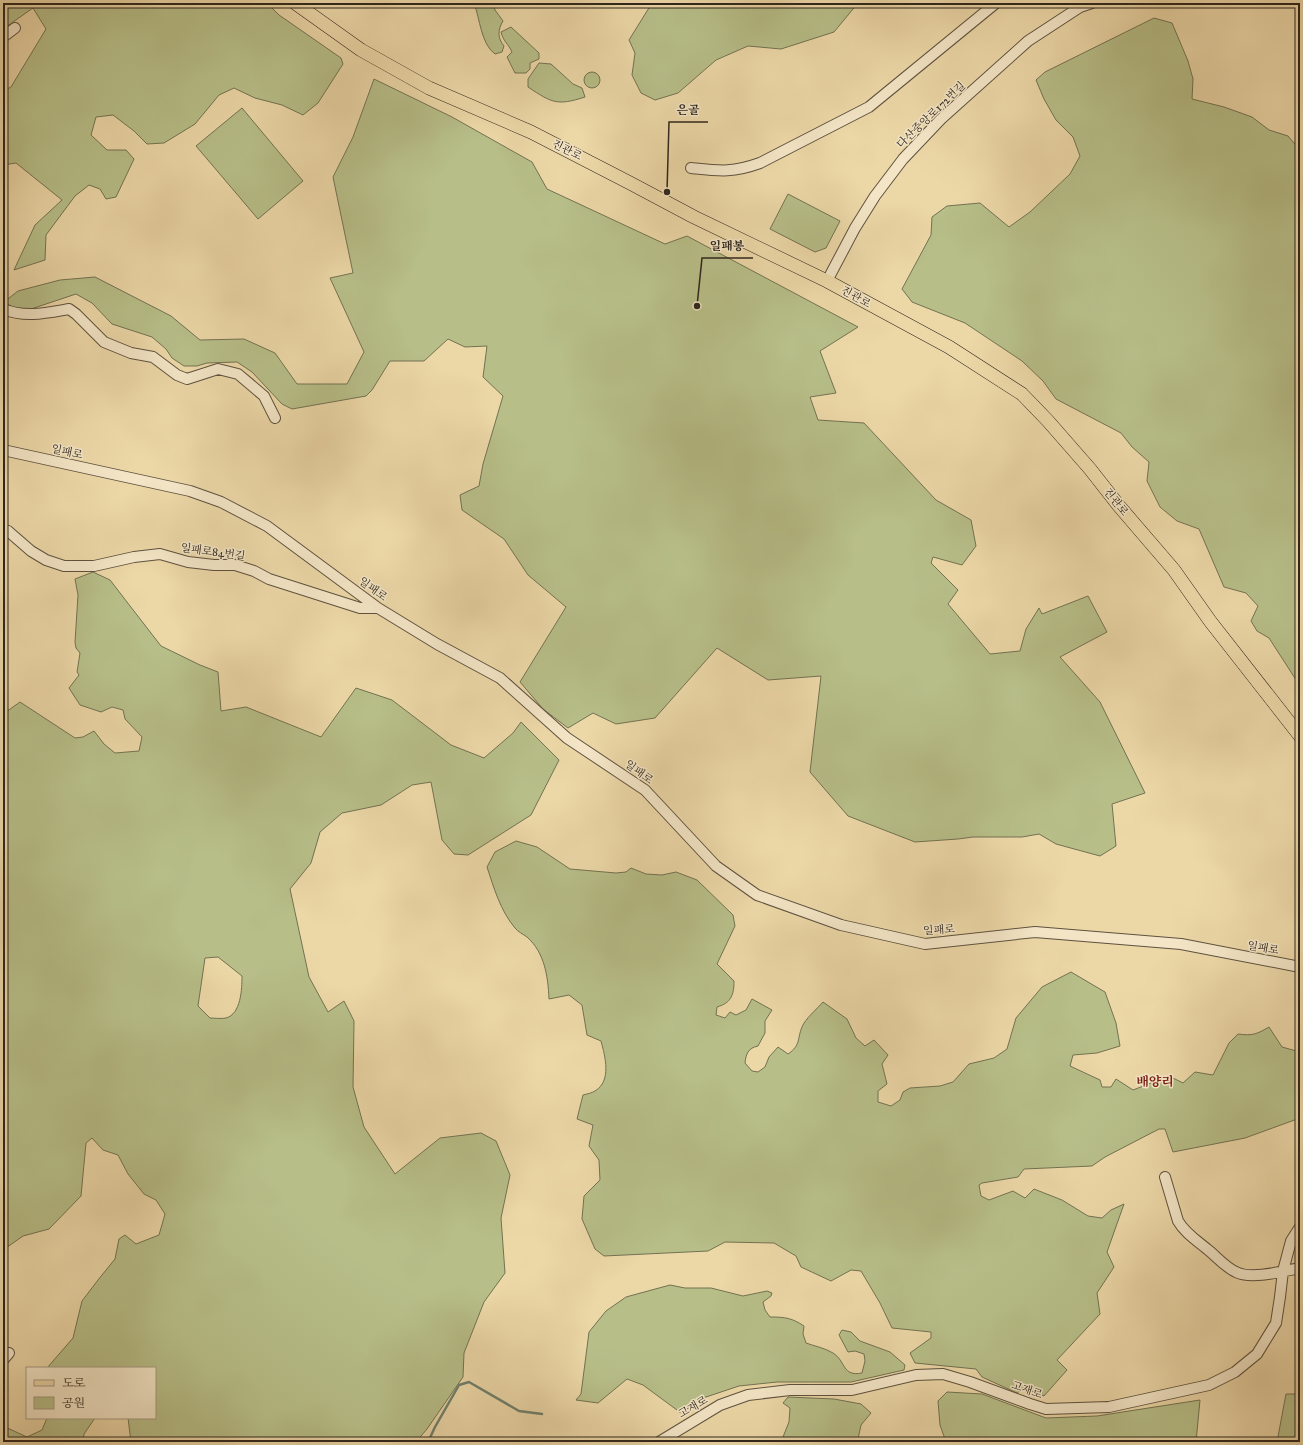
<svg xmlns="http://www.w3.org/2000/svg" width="1303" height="1445" font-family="'IM FELL Great Primer','Noto Serif KR',serif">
<rect width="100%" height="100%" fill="#ecd7a7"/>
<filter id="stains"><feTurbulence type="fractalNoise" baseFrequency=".005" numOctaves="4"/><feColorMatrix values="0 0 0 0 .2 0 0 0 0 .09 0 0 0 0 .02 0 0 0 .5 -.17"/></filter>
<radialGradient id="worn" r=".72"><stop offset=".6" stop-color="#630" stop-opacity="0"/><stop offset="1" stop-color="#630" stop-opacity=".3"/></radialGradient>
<path fill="#b7be88" stroke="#737252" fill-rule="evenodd" d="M3 3H267L279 15 341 58 343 64 318 103 303 115 282 105 255 98 234 88 219 95 195 124 164 143 147 144 134 131 113 115 96 117 91 135 107 150H126L134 159 116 197 106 199 100 189 89 185 75 196 46 235 45 260 14 270 35 225 62 200 16 163 3 165V91L11 87 46 29 33 8 3 29Z
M474 3H493L495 10 503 21C498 29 497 38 504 46L502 52 495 54C481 44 480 19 474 3Z
M652 3H858L834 32 781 49 748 46 716 60 678 93 655 100 641 93 632 75 635 53 629 40Z
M1154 18 1172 23 1188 61 1193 79 1192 99 1224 107 1252 117 1269 130 1288 136 1300 150V686L1269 638 1257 631 1251 621 1258 606 1246 593 1224 587 1199 529 1177 521 1160 507 1147 481 1149 462 1132 447 1121 433 1056 399 1043 381 1022 361 965 323 912 302 902 289 931 235 932 217 947 206 980 203 1009 227 1030 212 1070 174 1080 156 1073 137 1056 120 1044 99 1036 80 1045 72Z
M511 27 539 53V59L530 63V69L526 73H515L507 57 512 52C508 43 504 43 501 32Z
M539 63 551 64 573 84 582 88 585 97C557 106 552 103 528 87V79Z
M584 80a8 8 0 1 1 16 0a8 8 0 1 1-16 0Z
M374 79 452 117 532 162 547 189 665 244 687 236 858 327 820 351 836 393 810 397 818 420 864 423 936 500 971 520 976 546 962 565 933 557 931 563 958 590 948 604 990 654 1020 651 1026 629 1039 608 1042 614 1088 596 1107 632 1060 657 1100 702 1145 793 1112 804 1116 846 1100 856 1056 844 1039 834 1022 837H973L958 839 915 842 848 816 810 772 821 676 768 680 717 648 655 718 616 724 593 713 568 728 543 709 520 682 566 607 528 575 504 539 462 510 460 495 479 486 483 464 503 396 483 377 487 346 465 347 448 339 424 361H390L372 390 366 396 292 409 282 404 252 372 237 362 207 363 197 366H184L172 358 166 349 152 337 112 324 92 303 76 294 31 309 18 310 4 302 18 291 60 280 95 277 171 316 200 340 244 339 275 353 297 384H347L364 352 330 278 353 273 333 177 353 137Z
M242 108 303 181 258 219 196 146Z
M788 194 840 221 826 248 815 252 770 229Z
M93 572 110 580 161 646 200 665 218 672 221 711 246 707 321 737 356 688 392 700 451 745 484 758 513 733 521 722 559 760 531 815 468 855 454 854 442 840 431 782 412 785 381 805 342 813 320 832 311 863 290 889 309 977 328 1012 344 1001 354 1021 353 1087 364 1127 395 1174 440 1138 481 1133 496 1141 510 1175 501 1218 505 1273 484 1302 464 1353 463 1377 427 1429 416 1442H131L128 1418H155V1368H47L73 1338 82 1301 98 1280 115 1259 119 1239 125 1235 136 1244 159 1235 165 1214 156 1200 144 1194 128 1174 118 1155 103 1150 92 1138 86 1143 81 1196 49 1229 23 1236 3 1250V710L6 712 20 702 75 738 83 737 94 731 104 744 115 753 139 751 142 737 125 719 123 710 112 707 101 712 80 705 69 688 79 675 77 672 80 653 76 648 75 642 78 595 75 579ZM218 957 242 976C242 989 241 1014 226 1018 221 1019 214 1018 210 1018L198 1006 205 958Z
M516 841 537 847 570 869 616 873 626 872 631 868 646 874 662 875 676 872 697 880 733 915 735 926 717 964 734 981C734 995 731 1003 717 1007L716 1015 725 1018 730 1012 736 1015 746 1010 752 999 772 1010 765 1021V1033L758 1046C748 1048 746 1054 745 1063L752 1071 758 1072 765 1067 769 1057 778 1047 788 1054C801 1045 797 1039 802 1027 805 1019 817 1009 823 1002L847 1019 856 1038 865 1046 874 1040 888 1055 882 1064 887 1084 878 1091V1102L891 1106 900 1100 903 1092 910 1088 940 1086 953 1082 969 1064 994 1058 1007 1049 1016 1018 1042 987 1071 972 1105 992 1116 1023 1120 1046 1097 1053 1073 1055 1070 1066 1100 1080 1102 1087H1111L1116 1079 1133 1090 1169 1076 1183 1083 1195 1072 1213 1075 1229 1043 1238 1034C1253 1036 1257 1034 1269 1027L1282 1047 1300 1052V1118L1245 1138 1173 1152 1165 1129H1159L1105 1157 1092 1166 1024 1169 1018 1177 982 1183 979 1185 981 1196 989 1200 1013 1191 1025 1198 1034 1189 1062 1200 1088 1216 1102 1218 1111 1210 1124 1204 1107 1252 1114 1267 1097 1293 1100 1314 1057 1360 1067 1370 1044 1396 1024 1388 1017 1393 982 1377 976 1369 915 1363 910 1353 931 1338V1332L892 1328 880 1303 861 1271 851 1270 831 1281 801 1267 796 1256 774 1243 725 1242 708 1251 604 1256 595 1249 582 1219 584 1196 600 1180 599 1160 589 1146 593 1125 577 1119 583 1095C587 1094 592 1093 595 1091 612 1081 605 1056 601 1041L587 1035 582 1005 569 995 549 999C548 977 545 953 527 937 523 934 518 932 515 928 500 910 494 888 487 867L495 852Z
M670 1285 685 1288H711L743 1296 767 1291 772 1293 771 1296 763 1302 765 1310 770 1317C785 1317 792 1318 804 1326L803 1334 806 1343C814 1346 825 1348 833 1353 846 1361 842 1377 862 1373L865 1361 864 1354 855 1351 848 1352 839 1335 842 1330 851 1332 860 1341 890 1352 905 1365 904 1370 851 1382H777L739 1386 703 1398 681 1413 643 1385 627 1379 598 1403 576 1400 581 1394 589 1332 606 1311 626 1297Z
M947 1392 982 1394 1046 1418 1097 1416 1200 1400 1196 1442H946L940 1425 938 1401Z
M1286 1394H1300V1442H1277Z
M788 1397 834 1399 861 1404 871 1413 861 1425 858 1439 861 1442H781L789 1422 790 1408 783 1403Z
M47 1418H95L84 1434 83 1442H3V1426L27 1437 42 1430Z"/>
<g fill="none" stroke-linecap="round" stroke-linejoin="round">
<path stroke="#6f7f6c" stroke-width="2.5" d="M428 1442 435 1427 459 1385 469 1382 519 1411 542 1414"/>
<defs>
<path id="minor" d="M3 37 15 28
M691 168C720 171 732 173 760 163L869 107 996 3
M827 281 855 228 875 196 903 159 941 119 1028 41 1080 7 1092 3
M3 309C25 318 46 313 69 309L76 314 104 342 131 353 153 357 177 375 187 379 218 369 238 374 264 396 275 418
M3 450 190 491 221 502 267 526 378 608 437 644 500 678 567 738 645 790 716 866 757 895 841 925 925 944 1035 932 1181 944 1300 967
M3 529 8 531 31 551 46 560 64 566H94L134 557 160 554 188 562 214 565H235L254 571 269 579 360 608H378
M1165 1177 1178 1221C1185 1233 1196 1240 1207 1249 1216 1256 1225 1267 1236 1272 1251 1280 1284 1271 1300 1268
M3 1360 9 1353
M659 1442 720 1405 748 1395 790 1390H852L916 1375 943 1374 970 1382 1030 1404 1046 1409 1109 1407 1209 1385 1235 1372 1257 1354 1276 1323 1280 1297 1283 1271 1291 1241 1300 1227"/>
<path id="major" d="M295 3 361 50 429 88 531 132 630 183 694 217 827 281 949 347 1022 394 1048 421 1090 469 1119 506 1174 570 1210 621 1300 736"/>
</defs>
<use href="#minor" stroke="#5e523f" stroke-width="12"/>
<use href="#major" stroke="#2f261c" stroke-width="14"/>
<use href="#minor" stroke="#f3e5c6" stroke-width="10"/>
<use href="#major" stroke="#ecd7a7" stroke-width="13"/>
</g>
<g text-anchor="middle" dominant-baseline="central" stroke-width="3" stroke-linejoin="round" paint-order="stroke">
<g font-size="11" fill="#2f261c" stroke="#f3e5c6">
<text transform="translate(931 115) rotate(-44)">다산중앙로172번길</text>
<text transform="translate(567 150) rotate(27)">진관로</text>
<text transform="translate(856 297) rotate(29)">진관로</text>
<text transform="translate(67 452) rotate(12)">일패로</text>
<text transform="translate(1116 502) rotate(51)">진관로</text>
<text transform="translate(213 552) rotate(8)">일패로84번길</text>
<text transform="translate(373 589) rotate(36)">일패로</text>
<text transform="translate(639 772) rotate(36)">일패로</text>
<text transform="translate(939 930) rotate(-4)">일패로</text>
<text transform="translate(1263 948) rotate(10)">일패로</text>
<text transform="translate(1027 1390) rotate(19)">고재로</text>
<text transform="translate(693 1407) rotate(-30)">고재로</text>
</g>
<g font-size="13" font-weight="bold" fill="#7a1f14" stroke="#f3e5c6">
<text x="1155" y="1082">배양리</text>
</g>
</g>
<path fill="none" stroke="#2f261c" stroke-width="1.5" d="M667 192L669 122H708M697 306L702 258H753"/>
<g fill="#2f261c" stroke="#f3e5c6" stroke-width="1.5">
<circle cx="667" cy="192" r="4"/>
<circle cx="697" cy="306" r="4"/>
</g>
<g font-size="12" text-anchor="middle" font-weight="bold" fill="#2f261c" stroke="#f3e5c6" stroke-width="3" stroke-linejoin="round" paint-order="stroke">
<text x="688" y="114">은골</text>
<text x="727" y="250">일패봉</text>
</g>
<rect width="1303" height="1445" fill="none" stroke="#ecd7a7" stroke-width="16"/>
<rect x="4" y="4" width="1295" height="1437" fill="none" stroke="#2f261c" stroke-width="2"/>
<rect x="8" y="8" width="1287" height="1429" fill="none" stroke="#2f261c"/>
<rect x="26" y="1367" width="130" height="52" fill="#f3e5c6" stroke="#a59982"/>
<rect x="34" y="1380" width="20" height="6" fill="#ecd7a7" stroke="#a59982"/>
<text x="62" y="1387" font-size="12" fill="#2f261c">도로</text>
<rect x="34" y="1397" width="20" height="12" fill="#b7be88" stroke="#a59982"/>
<text x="62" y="1407" font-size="12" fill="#2f261c">공원</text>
<rect width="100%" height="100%" filter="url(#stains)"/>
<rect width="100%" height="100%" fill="url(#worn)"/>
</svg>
